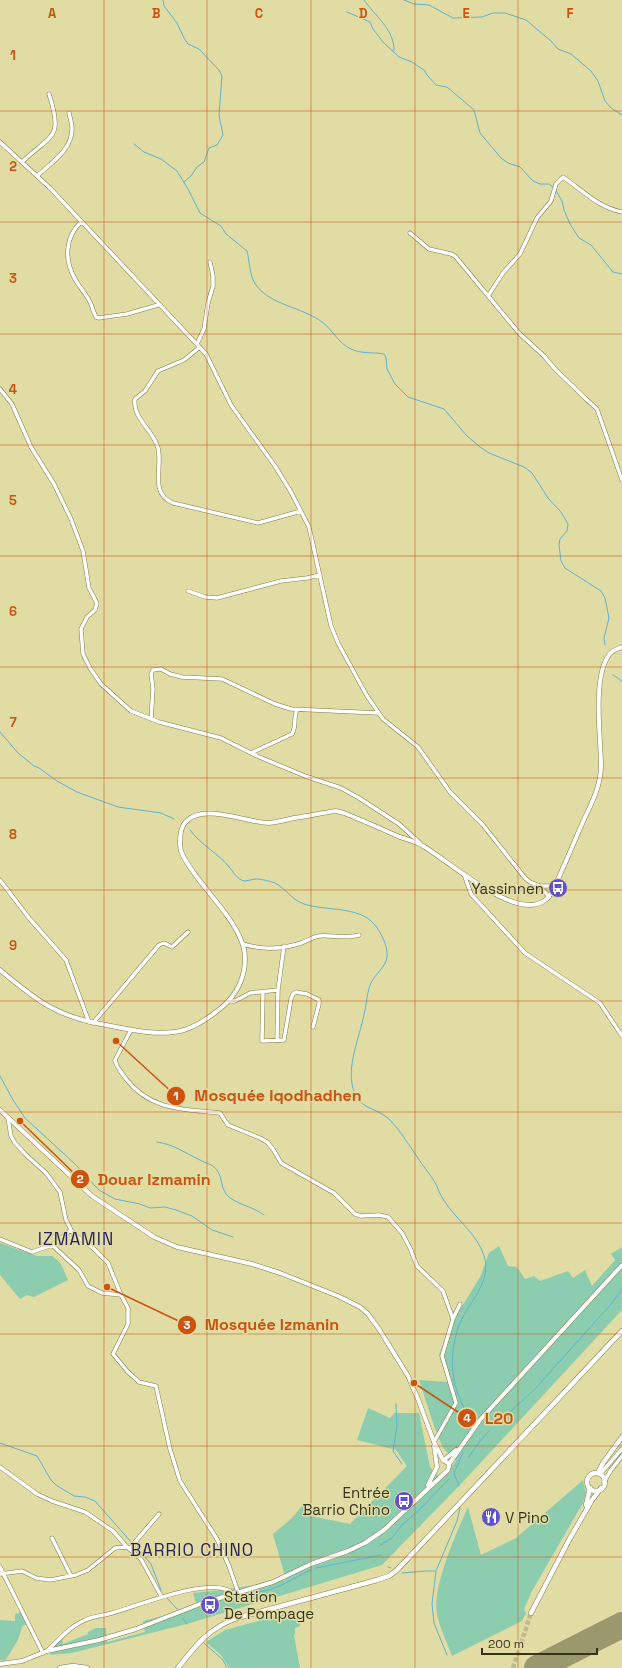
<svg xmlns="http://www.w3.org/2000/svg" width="622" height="1668" font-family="'Space Grotesk',sans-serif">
<rect width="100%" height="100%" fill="#e1dca4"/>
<path fill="#8dcdaf" d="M0 1243 37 1256H52L57 1260 61 1264 68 1280 34 1297 27 1295 20 1299 0 1275Z
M499 1246 508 1266 517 1267 525 1279 534 1276 540 1281 568 1271 573 1278 585 1270 592 1286 615 1260 611 1254 622 1247V1310L461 1484 382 1565 187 1624 72 1653 50 1655 52 1646 62 1638 63 1644 88 1634V1632L96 1628H106L107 1642 145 1632 143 1621 197 1607 193 1593 222 1590 286 1580 273 1534 292 1518 303 1505 311 1516 350 1524 407 1466 396 1450 357 1440 368 1408 390 1418 394 1413H419L430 1467 441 1479 456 1461 443 1448 434 1426 419 1380 448 1382 439 1355 450 1325V1313L461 1308 480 1277 489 1253Z
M583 1480 586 1493 583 1503 532 1591 524 1609 526 1613 522 1621 452 1656C447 1642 439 1627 437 1613 432 1587 457 1531 468 1507L481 1555 516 1538Z
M295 1611 300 1618V1626L295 1628V1634L294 1635 300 1668H229L221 1655 206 1642 225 1630Z
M21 1612 26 1624 22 1627 18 1640 5 1661 0 1660V1620L15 1621V1614Z"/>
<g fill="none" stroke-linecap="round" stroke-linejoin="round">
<path stroke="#5eb3d1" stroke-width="1" d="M163 0 164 6 177 23 184 38 188 44 199 49 219 70 222 76 219 115 223 135 217 145 209 148 204 162 197 167 191 176 184 182
M364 0C375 16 395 30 394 51
M404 0 414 4 429 5 453 18 482 17 493 13H505L526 20 551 41 558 49 571 54 591 71 598 81 605 101 611 108 622 115
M347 12 370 22 373 29 383 42 399 57 412 62 425 71 427 75 436 85 447 87 474 110 480 133 501 158 508 163 520 167 533 181 540 184H549L553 187
M134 144 144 152 161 159 177 171 188 189 200 213 221 226 226 234 247 251C250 263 249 275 256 285 270 305 302 307 322 322 333 330 338 343 351 349 361 354 373 352 384 354L386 357 387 369 395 384 408 397 444 409 467 436 480 447 489 453 524 467 532 473 548 498 561 512 568 524 567 531 560 539 559 545 561 561 565 568 601 591 605 598 609 618 604 638 605 645
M555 189 562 201 564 210 570 224 579 238 591 245 613 272 622 274
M613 675 622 681
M0 732 18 753 34 766 39 768 57 781 77 792 118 807 161 813 174 819
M190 830C201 845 218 853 230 868 234 873 237 879 244 881 248 881 252 879 256 879 261 879 270 881 275 883 286 889 292 900 304 904 325 911 359 906 374 924 381 932 388 946 387 957 386 967 375 974 371 983 367 992 367 1001 365 1010 361 1033 348 1061 352 1084 357 1111 374 1105 390 1120 400 1130 408 1144 416 1155 422 1165 430 1174 436 1184 438 1189 440 1194 443 1199 455 1219 477 1233 484 1256 493 1283 466 1304 458 1328 451 1350 450 1372 458 1394 462 1404 467 1413 467 1424
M0 1076 13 1100 25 1118 75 1164 99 1190 115 1199 140 1204 150 1208 165 1207 176 1210 192 1216 212 1230 233 1237
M157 1142C173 1144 185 1153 200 1160 205 1163 212 1164 216 1169 223 1176 220 1190 229 1197 239 1205 254 1207 264 1215
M396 1404 397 1426 393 1451 402 1464
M498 1423 535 1389 611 1304 622 1289
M0 1443 37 1456 51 1480 56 1485 74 1496 85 1497 95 1501 132 1543
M469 1457 479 1442 490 1430
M459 1486 454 1473 463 1453
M134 1545 151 1564 161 1590
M379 1546 392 1538 401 1526 419 1510 449 1479
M388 1567 391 1568
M316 1568 381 1555
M402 1573 426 1571H435
M166 1597 179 1611
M226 1600C239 1594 257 1594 271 1589 285 1585 297 1576 311 1570
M183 1618 187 1624
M204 1643 223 1660 227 1668
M447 1655 434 1623 432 1604 436 1571 457 1521 460 1508"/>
<path stroke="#9c986e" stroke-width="10" d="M538 1668 542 1666"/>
<path stroke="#9c986e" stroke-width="26" d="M537 1668 622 1625"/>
<path stroke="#bfba89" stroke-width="4.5" stroke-dasharray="4.5 2" stroke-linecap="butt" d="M513 1668 531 1613"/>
<defs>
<path id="minor" d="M0 142 50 188 206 354 231 405 275 466 291 492 309 527 331 626 338 643 367 696 383 719 418 747 450 792 483 825 525 878 530 882 540 886
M22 162C51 134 64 140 49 94
M37 176C51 163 72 150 72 129 72 123 70 118 69 113
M81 222C65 237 64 260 75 279 78 285 83 290 87 297 92 303 92 310 96 317L99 318 127 314 158 305
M410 233 429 249 451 254 455 256 519 333 544 356 555 369 586 399 597 409 622 480
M488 296 503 273 520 254 537 218 551 201 556 184 563 177C582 190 599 208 622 212
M197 344 204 329 208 303 213 286V276L210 262
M200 347 184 360 158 371 145 391 135 399C132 418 154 431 158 448 163 468 149 493 173 503L258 523 301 511
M0 389 12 404 31 447 54 484 71 519 83 551 89 588 97 603 95 610 87 617 81 629 83 654 90 668 101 684 131 711 159 722 221 738 257 756 305 776 341 788 359 798 399 824 420 843
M188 591 205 597 217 598 281 581 307 578 320 575
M151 719 153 689 151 674 153 670 161 669 170 674 182 677 222 679 275 704 291 709 378 713
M251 753 292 734C297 726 293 717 297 710
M464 874 471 894 525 953 600 1003 622 1036
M0 880 29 918 66 960 89 1022
M549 897 540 886H555
M243 944C262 950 283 949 301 943 307 941 313 937 319 936 332 935 346 939 359 935
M263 992 262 1041 284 1040 291 999 293 994 296 992 307 994 319 1000V1004L313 1027
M228 1001H235L250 993 278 990 284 946
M93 1023 159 945 164 943 172 947 188 932
M131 1030 115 1060C116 1067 122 1073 126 1079 151 1111 184 1109 220 1113L228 1125 260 1138 267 1142 273 1149 281 1163 334 1193 355 1214 361 1216 379 1215 388 1217 402 1233 410 1248 417 1266 443 1291 453 1319
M277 1041 278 990
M8 1118 11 1136 15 1143 25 1154 46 1173 60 1192 66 1220 71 1230 76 1236 93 1248 108 1263 121 1295 128 1308V1324L113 1354 128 1372 139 1382 156 1386 170 1449 180 1481 217 1539 229 1566 238 1592
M0 1239 32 1252 52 1245 79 1270 88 1286 102 1293 121 1295
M52 1245 71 1230
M434 1442 456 1403 442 1356 453 1319 460 1304
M0 1467 37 1494 52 1501 85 1512 113 1531 127 1547 141 1559 161 1596
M600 1474 622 1449
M604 1482 611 1470 622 1456
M52 1538 71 1576
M130 1548 159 1514
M0 1567 43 1653
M0 1574 22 1571 36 1578 50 1580 76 1575 88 1570 115 1548 127 1547
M48 1650C59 1640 69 1627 83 1621 92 1616 103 1616 112 1613 138 1606 211 1575 233 1593"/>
<path id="tertiary" d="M0 970C35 999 55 1016 101 1024 126 1029 160 1037 184 1030 197 1026 210 1017 221 1008 233 998 241 986 244 970 246 959 245 949 241 940 233 919 210 895 197 877 191 869 184 860 181 851 179 843 180 830 184 824 200 801 247 823 269 823 277 822 286 820 294 818 308 816 322 813 336 811L344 813C361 820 378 827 395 835 404 839 415 841 423 846 449 861 515 921 544 901 550 897 552 892 555 886 564 866 573 845 582 824 590 806 601 787 601 766 601 738 592 678 609 655 612 650 617 649 622 647
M0 1110 92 1196 154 1237 177 1247 252 1264 280 1273 338 1296 360 1307 368 1314 379 1329 408 1376 418 1399 434 1442 443 1460 448 1463 449 1466 448 1470 384 1530 365 1543 348 1551 311 1564 273 1582 200 1604 136 1629 99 1640 47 1651 22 1661 0 1664
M444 1460 456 1450
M449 1464 480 1420 622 1265
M428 1485 437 1467 434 1446"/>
<path id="secondary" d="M598 1473 603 1463 622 1437
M587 1482a9 9 0 1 1 18 0a9 9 0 1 1-18 0Z
M586 1505 590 1488
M531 1613 569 1540 592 1500 601 1488
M60 1668 73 1666 87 1668
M178 1668C196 1645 209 1628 237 1618L377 1580 389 1576 397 1570 622 1331"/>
</defs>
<use href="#minor" stroke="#817c47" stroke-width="4.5"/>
<use href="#tertiary" stroke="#817c47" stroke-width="5"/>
<use href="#secondary" stroke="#817c47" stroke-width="5.5"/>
<use href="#minor" stroke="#fff" stroke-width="3.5"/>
<use href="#tertiary" stroke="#fff" stroke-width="4"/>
<use href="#secondary" stroke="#fff" stroke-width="4.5"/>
</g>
<path fill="none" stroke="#cd530f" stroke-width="1" stroke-opacity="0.55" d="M104 0V1668M207 0V1668M311 0V1668M415 0V1668M518 0V1668M0 111H622M0 222H622M0 334H622M0 445H622M0 556H622M0 667H622M0 778H622M0 890H622M0 1001H622M0 1112H622M0 1223H622M0 1334H622M0 1446H622M0 1557H622"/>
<defs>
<symbol id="bus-disc" viewBox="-11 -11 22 22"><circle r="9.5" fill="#6052cb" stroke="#e1dca4"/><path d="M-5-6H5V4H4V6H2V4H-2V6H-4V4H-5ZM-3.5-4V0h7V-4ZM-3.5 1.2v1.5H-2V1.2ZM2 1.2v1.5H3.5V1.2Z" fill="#fff"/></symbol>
<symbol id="restaurant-disc" viewBox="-11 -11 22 22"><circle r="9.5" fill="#6052cb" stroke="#e1dca4"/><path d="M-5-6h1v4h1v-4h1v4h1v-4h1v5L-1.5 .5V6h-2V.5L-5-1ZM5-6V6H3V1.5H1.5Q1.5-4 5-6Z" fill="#fff"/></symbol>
</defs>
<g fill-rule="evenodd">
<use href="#bus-disc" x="547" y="877" width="22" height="22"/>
<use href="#bus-disc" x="393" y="1490" width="22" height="22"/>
<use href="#restaurant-disc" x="480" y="1506" width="22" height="22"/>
<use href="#bus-disc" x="199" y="1594" width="22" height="22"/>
</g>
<g text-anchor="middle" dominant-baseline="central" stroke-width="3" stroke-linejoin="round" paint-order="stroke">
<g font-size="15" fill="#35331d" stroke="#e1dca4" text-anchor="end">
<text x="544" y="888">Yassinnen</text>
<text x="390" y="1492">Entrée<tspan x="390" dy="17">Barrio Chino</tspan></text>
<text x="505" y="1517" text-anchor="start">V Pino</text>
<text x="224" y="1596" text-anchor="start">Station<tspan x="224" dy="17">De Pompage</tspan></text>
</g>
<g font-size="17" letter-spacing="1" fill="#251e58" stroke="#e1dca4">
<text x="76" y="1239">IZMAMIN</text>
<text x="192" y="1550">BARRIO CHINO</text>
</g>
</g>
<g font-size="13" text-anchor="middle" font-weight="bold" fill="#cd530f" stroke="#e1dca4" stroke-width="3" stroke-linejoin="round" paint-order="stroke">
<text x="52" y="18">A</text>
<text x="156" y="18">B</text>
<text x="259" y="18">C</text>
<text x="363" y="18">D</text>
<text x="466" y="18">E</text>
<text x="570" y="18">F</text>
<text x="13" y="60">1</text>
<text x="13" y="171">2</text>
<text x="13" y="283">3</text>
<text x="13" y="394">4</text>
<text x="13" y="505">5</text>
<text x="13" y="616">6</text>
<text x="13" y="727">7</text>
<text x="13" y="839">8</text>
<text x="13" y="950">9</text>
</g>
<path fill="none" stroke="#cd530f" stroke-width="1.5" d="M116 1041L176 1096M20 1121L80 1179M107 1287L187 1325M414 1383L467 1418"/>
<g fill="#cd530f" stroke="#e1dca4" stroke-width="1.5">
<circle cx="116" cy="1041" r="4"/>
<circle cx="20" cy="1121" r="4"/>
<circle cx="107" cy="1287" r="4"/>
<circle cx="414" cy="1383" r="4"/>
<circle cx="176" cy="1096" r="10"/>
<circle cx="80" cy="1179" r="10"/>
<circle cx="187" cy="1325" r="10"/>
<circle cx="467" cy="1418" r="10"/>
</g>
<g font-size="12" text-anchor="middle" font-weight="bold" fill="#fff">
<text x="176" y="1100">1</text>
<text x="80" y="1183">2</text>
<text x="187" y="1329">3</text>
<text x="467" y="1422">4</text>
</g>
<g font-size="16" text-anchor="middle" font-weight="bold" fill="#cd530f" stroke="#e1dca4" stroke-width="3" stroke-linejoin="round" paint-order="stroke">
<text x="278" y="1101">Mosquée Iqodhadhen</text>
<text x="154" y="1185">Douar Izmamin</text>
<text x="272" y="1330">Mosquée Izmanin</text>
<text x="499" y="1424">L20</text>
</g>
<path d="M482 1648v6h115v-6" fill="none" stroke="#35331d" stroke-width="2"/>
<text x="488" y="1648" font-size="12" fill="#35331d" stroke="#e1dca4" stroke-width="3" paint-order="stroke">200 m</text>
</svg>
